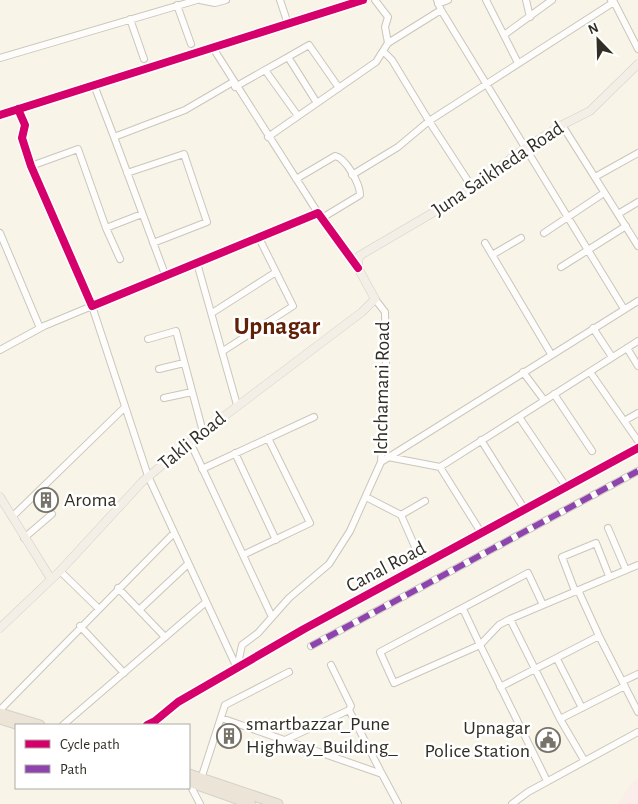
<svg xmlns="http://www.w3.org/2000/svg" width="638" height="804" font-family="'Alegreya Sans',sans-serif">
<rect width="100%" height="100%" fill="#f8f4e7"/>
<path fill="#faedea" d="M638 779V804H618L633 781Z"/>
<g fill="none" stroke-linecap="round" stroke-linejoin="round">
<defs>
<path id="minor" d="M200 0 215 3 226 0
M280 0 288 24
M375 0 388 17 385 27 388 43
M486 0 518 63
M526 0 530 17
M611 0 614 2 638 49
M438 4 448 0
M177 5 191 44
M441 10 624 309
M130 19 144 59
M504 35 552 0
M213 48 318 213
M383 51 392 60 429 121 614 2
M288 57 309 45 339 88
M0 58 197 0
M265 70 298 116
M94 85 114 137 185 110 233 82
M235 87 288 57 317 103
M18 109 25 125 22 138 31 166 92 306 318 213 358 268
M0 115 363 0
M562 125 638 246
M114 137 166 277
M268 137 376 62 388 43 441 10 437 0
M31 166 78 149 106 228 142 214
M127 173 184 154 207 222 153 243
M352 175 398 147 429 121 472 187
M595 177 638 153
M296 179 335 156C346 158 360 184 360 195L322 218
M618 214 638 202
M106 228 120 259
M0 233 40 328
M544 233 604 193
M485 243 551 354
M492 255 521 238
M197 263 237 405
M561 267 626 226
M212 313 276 272
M593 328 612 357
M148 339 176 331 203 432
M627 348 638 366
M0 350 44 326 92 306 148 476 237 668
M223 351 293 306 259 238
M159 369 184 363
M523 372 544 400
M590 372 638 441
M554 394 592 451
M164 398 192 392
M519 417 567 488
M624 421 638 413
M481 440 525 510
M190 442 272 617
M235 453 276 540
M388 457 440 467
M381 462 638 301
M202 469 314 417
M366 497 401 515 423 565
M401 515 425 501
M12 517 125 407
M608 528 626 570
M482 534 440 467 638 341
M24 538 52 514
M243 555 310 523 268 438
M60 571 98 608
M118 588 165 637
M578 590 599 636 638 712
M575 591 562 557 596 543 609 576
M463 609 480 645 394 683 380 652 528 573 543 605
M139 610 188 564
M510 619 560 719 584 760
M80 626 124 673
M311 646 638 471
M557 659 582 708
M331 665 351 706 349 710
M237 668 242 645 258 633 289 598 329 564 350 531 381 462 386 369 385 312 375 299
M623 681 638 674
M500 687 599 636
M0 710 174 533
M221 718 382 774 398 804
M560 719 625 686
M63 725 206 602
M147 725 155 721 178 702 304 629 638 448
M285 740 349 710 382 774
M201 779 225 705 289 672
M547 781 480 645 499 625 510 619 638 565
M189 783 200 804
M512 804 528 792 638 732"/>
<path id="major" d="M0 497 51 579
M0 628 60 571 143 481 190 442 362 312 375 299 358 268 359 256 458 198 525 148 562 125 590 111 638 64"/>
<path id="highway" d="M0 713 40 725
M0 719 19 725
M189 774 278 804
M189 782 251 804"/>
</defs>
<use href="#minor" stroke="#c9c6bc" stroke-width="8"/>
<use href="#major" stroke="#d3d1cb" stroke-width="9"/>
<use href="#highway" stroke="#d3d1cb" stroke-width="11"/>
<use href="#minor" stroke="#fefdfb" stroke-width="6"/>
<use href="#major" stroke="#f3eee6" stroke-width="8"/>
<use href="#highway" stroke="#ece4d7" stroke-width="9"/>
<path stroke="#8e44ad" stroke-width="6" stroke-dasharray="12 6" stroke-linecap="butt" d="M311 646 638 471"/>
<defs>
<path id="cycleway" d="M18 109 25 125 22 138 31 166 92 306 318 213 358 268
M0 115 363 0
M147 725 155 721 178 702 304 629 638 448"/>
</defs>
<use href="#cycleway" stroke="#fff" stroke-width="11"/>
<use href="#cycleway" stroke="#d6006c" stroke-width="8"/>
</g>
<defs>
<symbol id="building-ring" viewBox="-11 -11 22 22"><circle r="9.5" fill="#fff" stroke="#777369" stroke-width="1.5"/><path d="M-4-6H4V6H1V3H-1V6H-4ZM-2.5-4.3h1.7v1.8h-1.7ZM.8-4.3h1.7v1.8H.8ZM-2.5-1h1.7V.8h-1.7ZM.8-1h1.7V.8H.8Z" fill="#777369"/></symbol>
<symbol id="civic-ring" viewBox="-11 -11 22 22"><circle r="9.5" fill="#fff" stroke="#777369" stroke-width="1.5"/><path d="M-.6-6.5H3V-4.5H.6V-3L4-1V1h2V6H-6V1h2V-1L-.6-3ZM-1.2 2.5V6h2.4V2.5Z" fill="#777369"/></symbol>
</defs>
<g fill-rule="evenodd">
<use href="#building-ring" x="32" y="486" width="28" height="28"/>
<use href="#building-ring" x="215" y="722" width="28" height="28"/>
<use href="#civic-ring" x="534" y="726" width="28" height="28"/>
</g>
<g text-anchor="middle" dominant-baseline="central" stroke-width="5" stroke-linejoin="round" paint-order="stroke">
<g font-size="20" fill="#312e25" stroke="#fff">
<text transform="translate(498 169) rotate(-34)">Juna Saikheda Road</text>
<text transform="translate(382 388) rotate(-89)">Ichchamani Road</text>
<text transform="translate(192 441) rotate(-39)">Takli Road</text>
<text transform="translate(386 567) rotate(-28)">Canal Road</text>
</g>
<g font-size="20" fill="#312e25" stroke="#fff" text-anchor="start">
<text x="64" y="500">Aroma</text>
<text x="246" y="724">smartbazzar_Pune<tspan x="246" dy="23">Highway_Building_</tspan></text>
<text x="530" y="728" text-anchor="end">Upnagar<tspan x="530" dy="23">Police Station</tspan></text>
</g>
<g font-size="25" font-weight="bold" fill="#622107" stroke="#fff">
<text x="277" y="326">Upnagar</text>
</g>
</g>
<rect x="15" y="724" width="175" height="65" fill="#ffffff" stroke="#adaba8"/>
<rect x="25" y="740" width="25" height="8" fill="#d6006c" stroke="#adaba8"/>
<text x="60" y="749" font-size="15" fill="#312e25">Cycle path</text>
<rect x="25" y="765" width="25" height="8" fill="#8e44ad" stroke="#adaba8"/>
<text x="60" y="774" font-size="15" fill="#312e25">Path</text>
<g transform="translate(598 40) rotate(337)" stroke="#ffffff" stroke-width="4" paint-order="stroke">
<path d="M0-4L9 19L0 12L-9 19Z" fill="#312e25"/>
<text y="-8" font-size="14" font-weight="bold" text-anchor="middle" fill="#312e25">N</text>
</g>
</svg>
